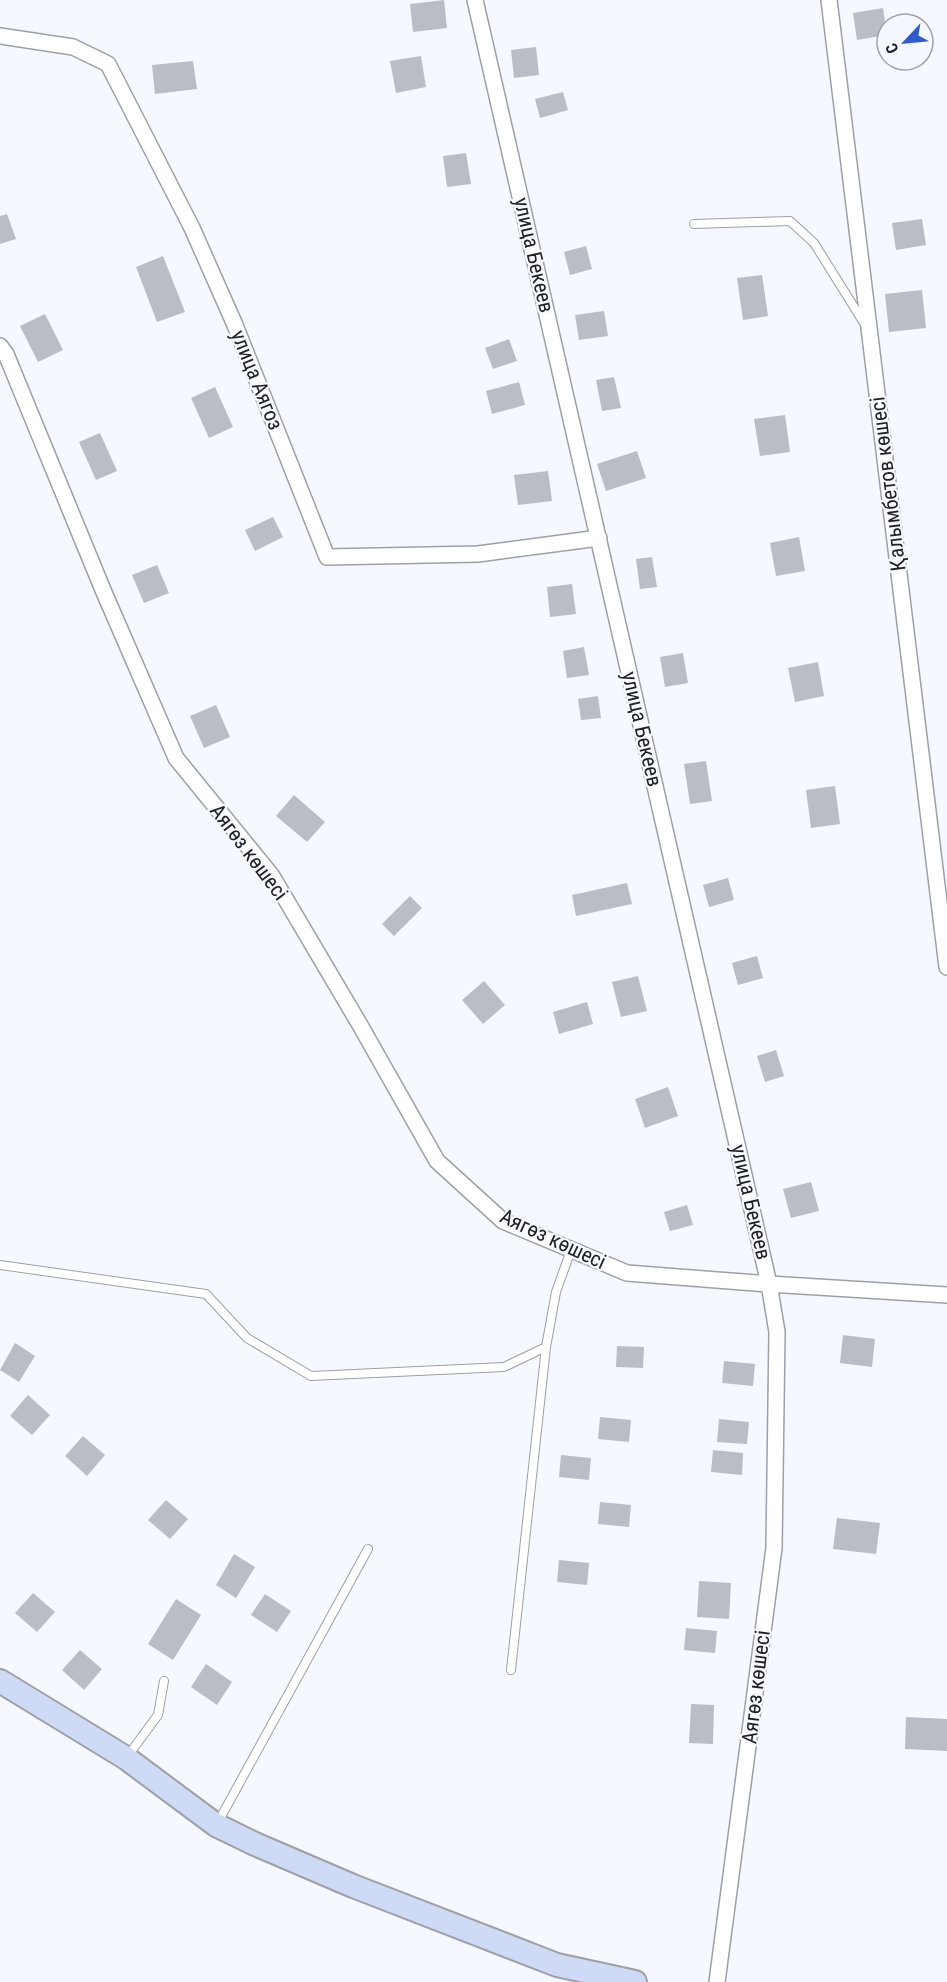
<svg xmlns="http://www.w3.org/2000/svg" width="947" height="1982" font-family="'Roboto Condensed',sans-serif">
<rect width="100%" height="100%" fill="#f5f8fe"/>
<path fill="#babdc3" d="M444 0 447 28 413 32 410 4Z
M883 8 887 35 857 40 853 13Z
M536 47 539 75 514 78 511 50Z
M421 56 426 87 396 93 390 61Z
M193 61 197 89 155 94 152 65Z
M563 92 568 110 540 118 535 99Z
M466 153 471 184 447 187 443 156Z
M7 214 16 239 0 244V216Z
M922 219 926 245 896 250 892 223Z
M586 246 592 269 570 275 564 252Z
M163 256 185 312 157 322 136 267Z
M762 275 768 316 743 320 737 278Z
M922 290 926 328 889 332 885 294Z
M604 311 608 336 579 340 575 315Z
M45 314 63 350 38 362 20 326Z
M509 339 517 361 493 369 485 348Z
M614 377 621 408 602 411 596 380Z
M519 382 525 405 492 414 486 391Z
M215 387 233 427 209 438 191 398Z
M785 415 790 452 760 456 754 419Z
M100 433 117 471 96 480 79 442Z
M637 451 646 478 606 491 597 464Z
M548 471 552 501 518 505 514 475Z
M273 517 283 537 255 551 245 530Z
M799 537 805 571 776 576 770 543Z
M652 557 657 587 640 589 636 559Z
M157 565 169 593 144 603 132 575Z
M572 584 576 614 550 617 547 587Z
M584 647 589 675 567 678 563 651Z
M683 653 688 683 665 687 660 657Z
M818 662 824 696 795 702 788 668Z
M598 696 601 718 581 720 578 699Z
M216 705 230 737 204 748 190 716Z
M706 761 712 801 690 804 684 764Z
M835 786 840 824 811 828 806 790Z
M294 795 325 822 307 842 276 816Z
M728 878 734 900 709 907 703 885Z
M627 883 632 904 576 916 572 895Z
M410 896 422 908 394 936 382 924Z
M757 956 763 978 738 985 732 963Z
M638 976 647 1011 621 1017 612 982Z
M484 981 505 1005 483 1024 462 1000Z
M587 1002 593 1024 559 1034 553 1012Z
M776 1050 784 1076 765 1082 757 1056Z
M668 1087 678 1116 645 1128 635 1099Z
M811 1182 819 1211 791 1218 783 1189Z
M687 1205 693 1225 670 1231 664 1212Z
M843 1335 875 1339 872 1367 840 1363Z
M15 1343 35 1356 19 1382 0 1370Z
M617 1346 644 1347 643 1368 616 1367Z
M724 1361 755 1364 753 1386 722 1383Z
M28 1395 50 1415 32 1435 10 1416Z
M600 1417 631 1420 629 1442 598 1439Z
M719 1419 749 1422 747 1444 717 1442Z
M83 1436 105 1455 87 1476 65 1456Z
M713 1450 743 1453 742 1475 711 1472Z
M561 1455 591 1458 589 1480 559 1477Z
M166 1500 188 1519 170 1539 148 1520Z
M600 1502 631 1505 629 1527 598 1524Z
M837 1518 880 1523 876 1554 833 1549Z
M234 1554 255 1567 236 1598 216 1585Z
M559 1560 589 1563 587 1585 557 1582Z
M699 1581 731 1583 729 1619 697 1617Z
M33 1593 55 1612 37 1632 15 1613Z
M265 1594 291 1611 277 1632 251 1615Z
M176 1599 201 1615 173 1660 148 1644Z
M686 1628 717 1631 715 1653 684 1650Z
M80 1650 102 1669 84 1690 62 1670Z
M206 1664 232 1682 217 1705 191 1687Z
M691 1704 714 1705 713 1744 689 1743Z
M906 1717 947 1719V1751L905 1749Z"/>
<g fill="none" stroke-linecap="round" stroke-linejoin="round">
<defs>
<path id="lane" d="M694 224 790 221 814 243 864 323
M0 1265 206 1294 247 1338 311 1376 504 1367 546 1347
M511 1670 546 1347 556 1292 571 1250
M127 1757 158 1715 164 1681
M217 1824 368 1549"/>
<path id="street" d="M475 0 769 1284 947 1295
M829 0 947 967
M0 36 73 47 108 64 192 228 235 325 327 557 478 554 599 538
M0 346 6 354 103 590 176 758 272 876 360 1025 437 1161 503 1221 627 1273 769 1284 777 1332 774 1548 717 1982"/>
<path id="secondary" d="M0 1681 126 1758 216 1825 255 1844 353 1886 557 1965 635 1982"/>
</defs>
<use href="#lane" stroke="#9da0a5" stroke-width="10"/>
<use href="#street" stroke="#9da0a5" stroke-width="18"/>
<use href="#secondary" stroke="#9da0a5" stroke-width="26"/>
<use href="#lane" stroke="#fff" stroke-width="8"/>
<use href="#street" stroke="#fff" stroke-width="15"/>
<use href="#secondary" stroke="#cedaf6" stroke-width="22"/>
</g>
<g text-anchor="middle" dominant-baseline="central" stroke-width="4.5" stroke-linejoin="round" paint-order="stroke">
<g font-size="21" fill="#202123" stroke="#f5f8fe">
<text transform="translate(534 255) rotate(77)">улица Бекеев</text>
<text transform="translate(257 380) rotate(68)">улица Аягоз</text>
<text transform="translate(888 484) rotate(-97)">Қалымбетов көшесі</text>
<text transform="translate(642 729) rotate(77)">улица Бекеев</text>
<text transform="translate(249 852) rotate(53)">Аягөз көшесі</text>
<text transform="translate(751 1202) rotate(77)">улица Бекеев</text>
<text transform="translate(553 1239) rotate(25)">Аягөз көшесі</text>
<text transform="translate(756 1687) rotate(-83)">Аягөз көшесі</text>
</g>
</g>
<g transform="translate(905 42) rotate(244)"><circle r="28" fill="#f5f8fe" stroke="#a0a2a6" stroke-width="1.5"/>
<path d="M0-4.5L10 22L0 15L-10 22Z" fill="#325ccb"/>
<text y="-9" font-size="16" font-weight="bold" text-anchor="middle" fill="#202123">С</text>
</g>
</svg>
